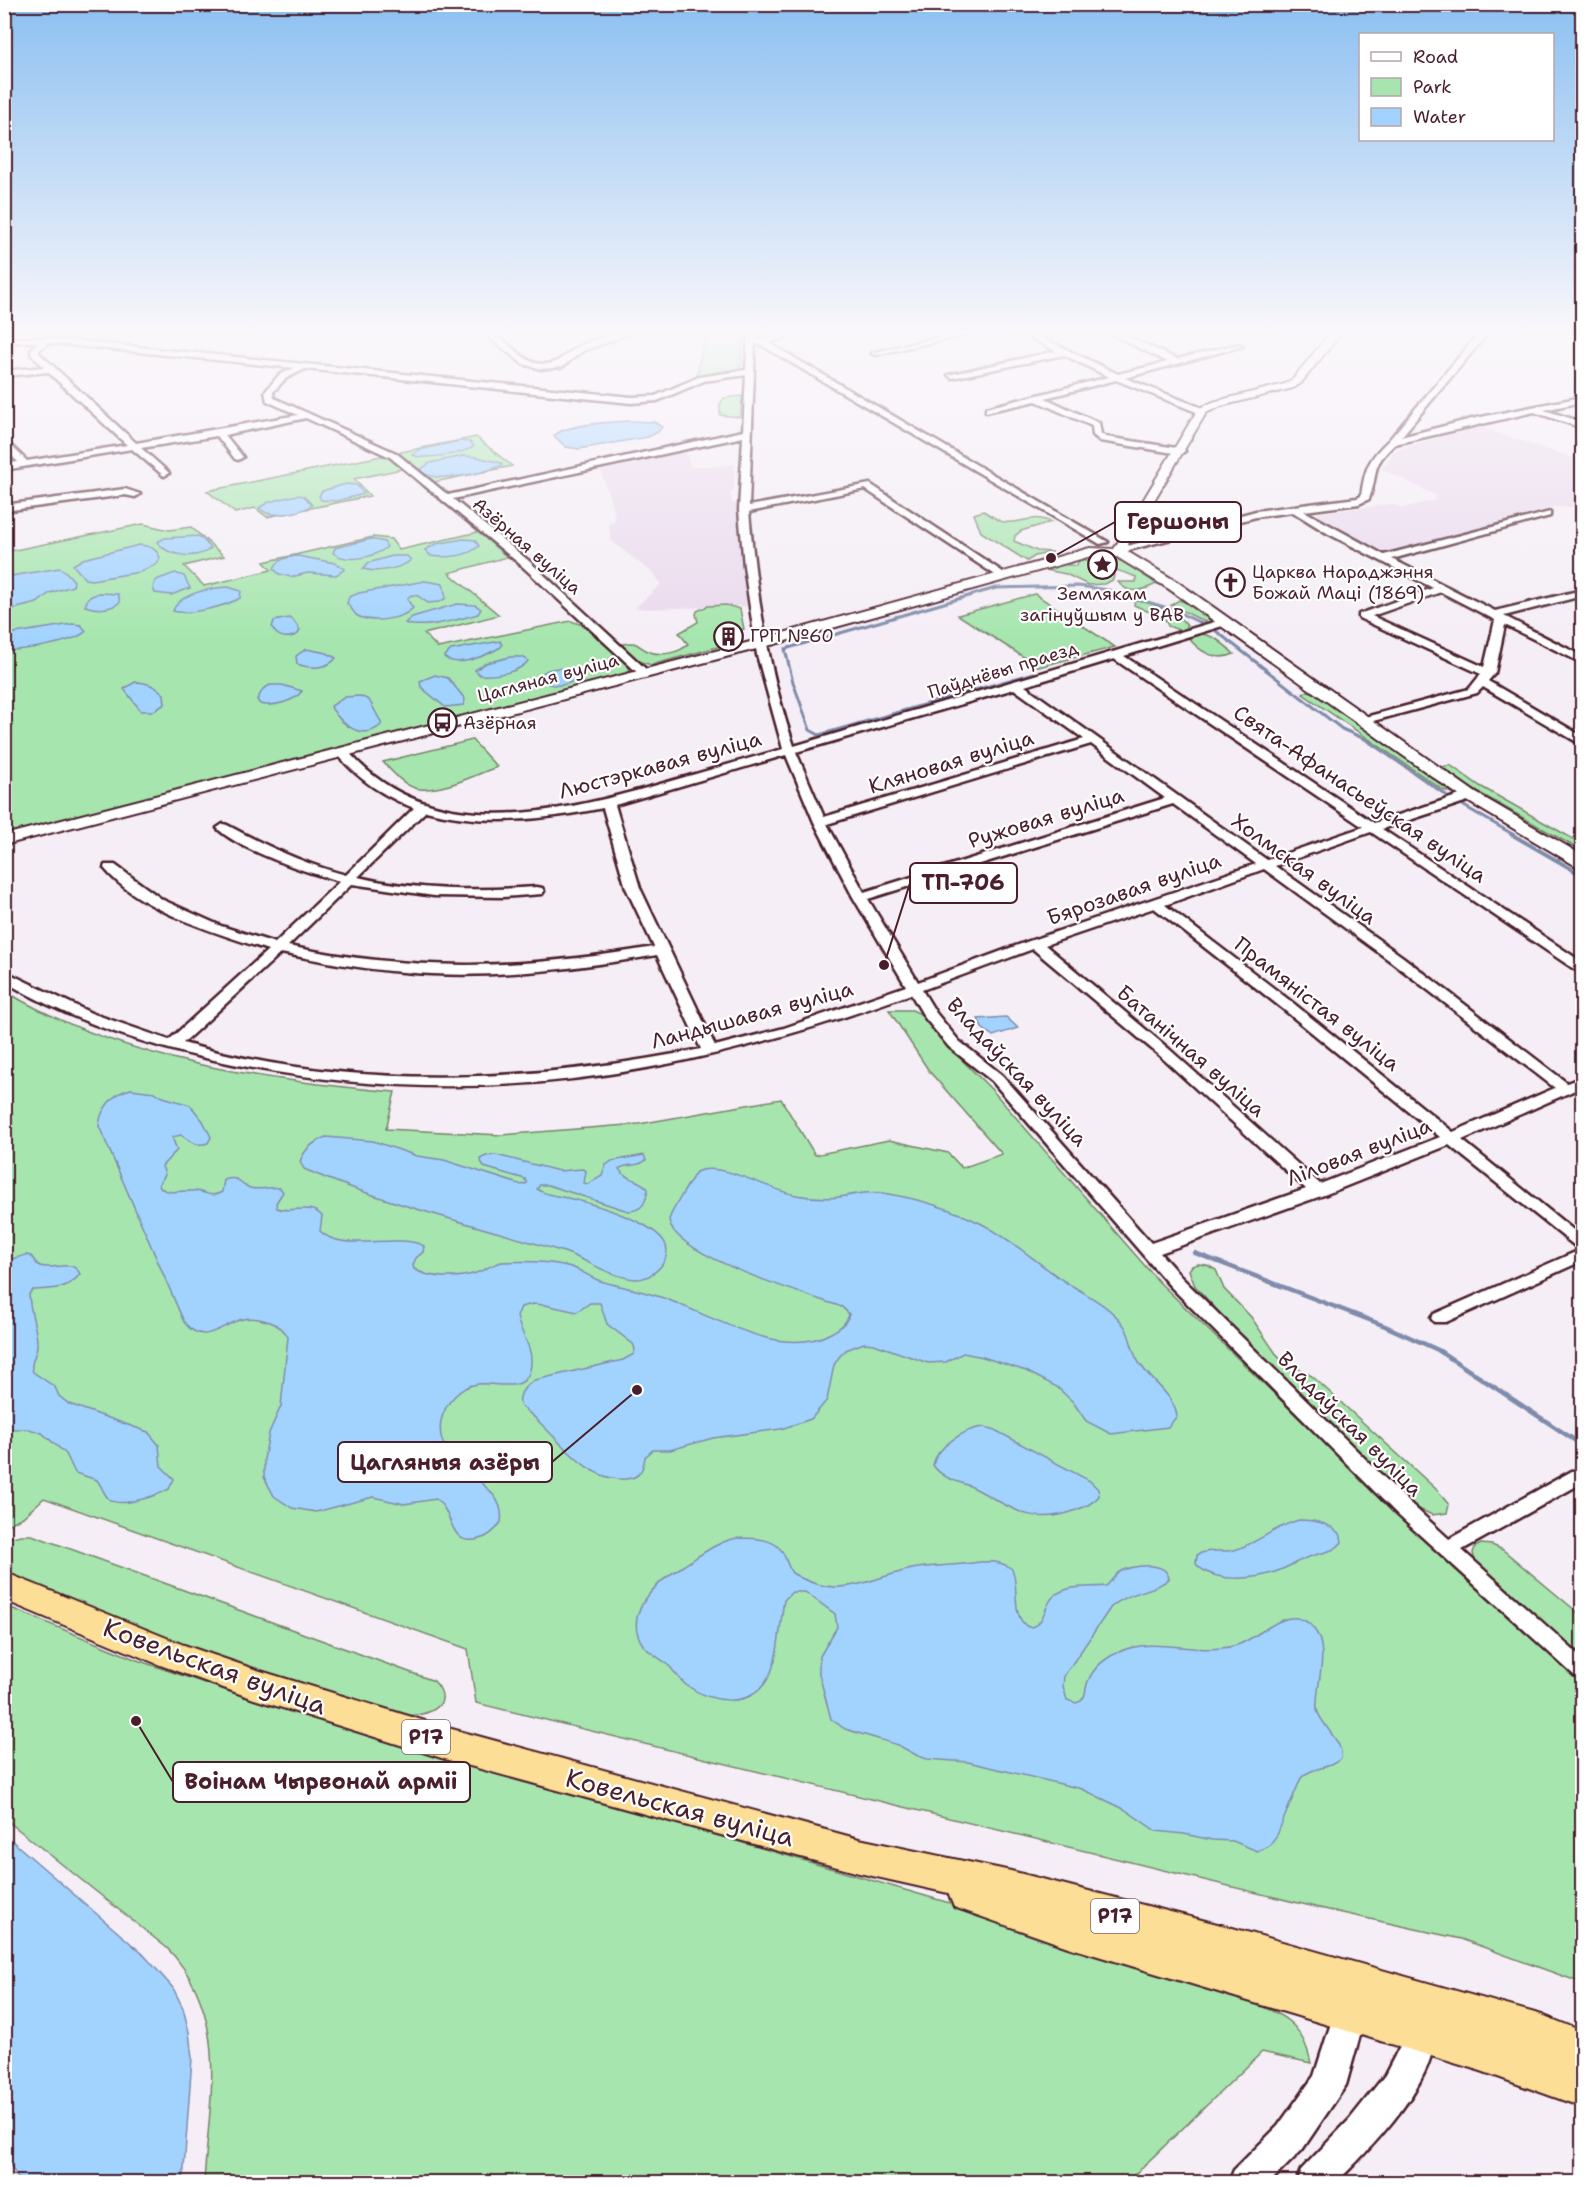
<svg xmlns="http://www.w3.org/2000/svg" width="1587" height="2187" font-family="'Shantell Sans',sans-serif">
<rect width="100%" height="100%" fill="#f5eef6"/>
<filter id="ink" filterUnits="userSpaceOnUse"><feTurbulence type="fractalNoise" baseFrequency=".0167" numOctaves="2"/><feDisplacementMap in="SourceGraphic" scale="12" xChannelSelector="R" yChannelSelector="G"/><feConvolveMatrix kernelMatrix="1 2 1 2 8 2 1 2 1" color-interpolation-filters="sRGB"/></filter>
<g filter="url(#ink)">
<path fill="#eadaec" d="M1475 425 1582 461V504L1570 507H1553L1390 554 1320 519 1318 513 1392 504 1402 508 1436 500 1433 498 1437 496 1382 469 1394 451Z
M685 446 690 467 735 465 734 492 730 493 732 503 737 504 747 606 646 609 635 608 661 584 654 574 611 541 609 523 615 520 614 511 599 466Z"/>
<path fill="#a6e6ae" stroke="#78826c" stroke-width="1.5" d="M706 332H743L741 366 739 368 696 377Z
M742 396 740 417 720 415V404L724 398Z
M476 437 512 466 420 485 402 469 354 479 370 496 267 517 255 508 235 513 207 491Z
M983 511C990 514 997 521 1004 522 1024 524 1031 513 1051 522L1021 531 1015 536 1014 541 1037 551 1052 552 1035 556 1027 561 981 532 974 514Z
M143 524 169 530 191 527 224 556 184 566 204 586 271 570 264 562 373 537 391 539 399 550 478 532 507 557 449 573 499 615 424 634 438 648 571 621 588 627 629 667 630 671 623 676 457 719H446L417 729 5 834V552Z
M1107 556C1125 561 1142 573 1156 584 1143 591 1128 595 1118 582H1136V577C1121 570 1111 572 1099 558Z
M1081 558 1091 562 1090 567 1114 575 1113 580 1104 584 1088 585 1066 574 1046 570 1043 567 1054 563 1076 566Z
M1035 594 1115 647 1039 667 958 615Z
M1179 600 1187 603 1215 621 1209 624 1171 605Z
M1135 601C1151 602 1182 614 1189 629L1181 631 1168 626 1165 619 1134 605Z
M726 605 740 609 744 629 723 635 726 644 721 646 651 665 635 660 622 648 623 644C639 640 638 648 650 652 662 656 680 653 688 644L679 633 698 622 696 614 697 611 708 606Z
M1199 634C1213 634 1224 644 1234 654 1217 662 1199 652 1188 637Z
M1308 691 1315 692 1455 790 1452 793 1443 790 1303 694Z
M472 740 497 767C474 775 445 791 420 789 406 788 392 772 383 762Z
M1450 765 1480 786 1582 844V851L1469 787 1442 767Z
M5 991C121 1061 262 1080 395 1092L386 1129 501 1135 639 1124 781 1099 815 1155 889 1140 948 1153 962 1168 1002 1154 929 1071 889 1010H912L923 1015 942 1040 992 1090 1159 1282 1389 1505 1582 1683V1983L1461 1939 1315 1907 476 1703 468 1649 44 1498 23 1517 5 1526Z
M1198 1264 1207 1265 1216 1270 1224 1289 1251 1317 1279 1358 1312 1376 1437 1490 1449 1505 1447 1513 1432 1515 1415 1507 1268 1366 1195 1286 1189 1270 1192 1266Z
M21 1535H32L434 1681C459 1708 421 1718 400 1715L217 1660 5 1573 4 1539Z
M1481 1544 1492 1545 1503 1550 1582 1616V1660L1475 1561 1473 1553 1475 1547Z
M4 1605 137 1660 254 1700 994 1916 1252 2002C1286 2016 1303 2025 1311 2063L1262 2052 1127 2182H204C209 2100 231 2014 167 1948L5 1819Z"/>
<path fill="#a2d3ff" stroke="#7f8baa" stroke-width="1.5" d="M629 421 654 422 662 427 658 432 648 437 579 449 566 447 554 436C564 424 612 422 629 421Z
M460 441 470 442 474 446C464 454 423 460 412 455L419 450Z
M463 456 477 457 501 463 502 465C485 473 433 485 420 470L430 463Z
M346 484 357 485 364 494 336 501 321 500 319 496 322 491Z
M297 495 304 496 312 505C301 513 269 520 259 508L269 502Z
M199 536 211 548C197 560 168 557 157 542L165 538Z
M371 539 384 542 387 547C374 558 347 563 333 553L335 548Z
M463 539 475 540 479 546C467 557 446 558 431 556L425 550 436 544Z
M139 545C149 546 157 548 160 558L157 564 140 572 92 580 85 579 73 565 83 559Z
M298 556 335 563 345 569 336 575 308 573 291 577 279 574 274 569C277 559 288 557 298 556Z
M392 556H407L411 560C401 569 377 573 363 569L368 563Z
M60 568 66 572 74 581 73 586 50 593 37 603 5 611V577Z
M175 573 184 576 190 588 171 595 155 593 153 588 156 580Z
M425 581 443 584 446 598 439 602 428 603 418 596 411 595 407 599 413 608C402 620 370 624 356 615L347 603 349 597 359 593Z
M228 587 241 591 240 598C227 606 187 616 173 611 179 593 211 588 228 587Z
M98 593 118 594 120 602C111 610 96 610 85 606L88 598Z
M457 604 475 605 481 609 478 614C461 619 421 630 405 623L412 617Z
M289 618 293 620 300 630 298 634C287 640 277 638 272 627L274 621Z
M72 624 81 625 86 631C75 643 21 651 5 650V636L9 634Z
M500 641 502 645 501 647C487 655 457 669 444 657L451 650Z
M306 649 327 653 336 658C328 669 309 669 297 664L296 656Z
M510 657H523L528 661C519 673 495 676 480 675L475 670 486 663Z
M559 668 575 672 577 678C567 687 550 688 539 679 541 670 551 669 559 668Z
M435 675 448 678 465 699 464 705 445 707 421 687 420 681Z
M135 682C147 682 155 686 164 694L165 704 154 711H141L124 689Z
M270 685H282L302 691C294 702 273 707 260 704L257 700 263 689Z
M360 696 369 700 381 722V725C363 741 343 726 332 709L331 706 345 697Z
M1006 1017 1018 1028 993 1036 982 1028 978 1019Z
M131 1089 154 1092 163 1097 190 1105 203 1121 211 1137 208 1143C196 1147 190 1141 181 1135L172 1137 177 1150 162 1166 165 1175 159 1184 160 1188C172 1195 181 1190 194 1191 205 1191 211 1199 222 1192L224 1180C241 1175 239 1184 250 1188 259 1191 270 1186 280 1188L283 1192 276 1203 277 1208C292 1214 309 1202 322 1216L320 1231C342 1254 396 1232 424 1246L423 1252 416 1258 413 1265 414 1269C430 1279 458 1279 476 1273 485 1270 492 1264 502 1262 524 1261 549 1261 571 1267 581 1270 589 1277 600 1281 622 1287 644 1291 666 1299 713 1316 782 1360 831 1333 840 1328 847 1323 849 1314L842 1307C811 1296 671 1255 669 1220 669 1215 692 1178 696 1172 720 1160 768 1190 796 1195 812 1198 830 1199 846 1196 858 1194 869 1191 882 1193 916 1198 950 1208 982 1224 1011 1239 1036 1262 1064 1281 1085 1294 1111 1306 1125 1327 1131 1338 1132 1351 1138 1361 1149 1380 1174 1394 1177 1416L1168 1427 1111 1434 1086 1421 1073 1402 1057 1387 1026 1371 983 1357 963 1353 946 1362 928 1363 874 1344 864 1343 846 1350 839 1357 834 1365 827 1400 811 1419 781 1429 713 1438 670 1450H653L645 1457C643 1470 640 1478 626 1479 589 1482 562 1443 538 1421 533 1415 526 1411 520 1405 518 1393 525 1386 535 1380L623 1360 634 1354 635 1349 633 1344 607 1324 600 1303H590L577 1312 545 1305 533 1304 521 1307 517 1316C519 1331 531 1344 531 1359 532 1397 498 1382 478 1384 460 1386 445 1403 441 1421 432 1470 508 1479 501 1522 496 1530 488 1537 479 1539 448 1548 454 1511 436 1499L404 1504 373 1497 316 1512 292 1508 274 1496 264 1477V1459L269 1433 281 1406 288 1337C284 1329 278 1325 270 1322 262 1319 252 1317 243 1319 221 1324 204 1348 184 1322L99 1126C100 1109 114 1092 131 1089Z
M326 1137 373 1141 417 1156 444 1160 522 1185 527 1183 525 1179 484 1167 480 1159 486 1156 496 1155 559 1171 582 1169 586 1171 584 1183 588 1184 602 1176 606 1165 612 1161 644 1155 646 1160C638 1168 627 1163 619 1169 625 1180 641 1179 648 1189 646 1202 643 1211 628 1211L548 1185H540L537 1189C546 1196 561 1196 572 1199 594 1204 654 1222 665 1243 673 1260 652 1280 636 1279 609 1277 588 1260 564 1252 477 1225 388 1205 304 1169L300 1162C304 1149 313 1142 326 1137Z
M26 1255 31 1256C34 1259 35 1264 40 1266 52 1271 73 1258 80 1274 68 1290 51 1289 33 1290L29 1294C29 1310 37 1327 37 1343 38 1354 29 1361 33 1372L55 1387 59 1396 69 1404 148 1432 159 1445 161 1466 174 1479 169 1489C158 1495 122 1508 110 1500 104 1496 102 1486 97 1480L75 1473 66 1454 42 1433 29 1429H5V1261Z
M983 1427 993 1429 1090 1481 1098 1489 1099 1496C1092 1505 1081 1508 1071 1512 1027 1526 1009 1505 972 1487 958 1481 942 1479 933 1465 937 1446 965 1429 983 1427Z
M1299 1520C1315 1520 1331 1523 1341 1536L1342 1542C1334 1553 1321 1552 1309 1557 1297 1561 1287 1568 1275 1572 1252 1580 1213 1583 1196 1564L1197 1555C1208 1548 1221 1553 1234 1550 1257 1544 1275 1526 1299 1520Z
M739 1538C755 1538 777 1538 784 1555 787 1561 788 1567 792 1573 839 1602 866 1579 912 1569 929 1565 946 1566 963 1564 981 1562 997 1558 1012 1569 1020 1586 1010 1616 1028 1627 1045 1627 1043 1606 1054 1596 1068 1584 1089 1588 1106 1586 1111 1582 1114 1576 1119 1572 1131 1565 1167 1560 1169 1579 1154 1592 1131 1590 1111 1607L1064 1676 1063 1686 1067 1700 1076 1703 1081 1701C1085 1696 1085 1694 1086 1688 1090 1670 1103 1659 1119 1652 1155 1635 1198 1657 1237 1645 1260 1638 1291 1599 1314 1629 1331 1651 1315 1684 1317 1710 1321 1725 1345 1744 1341 1758 1330 1770 1312 1766 1301 1778L1277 1835 1269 1846 1257 1851 1233 1841 1212 1840 1184 1834 1156 1831 1124 1809 1082 1789 968 1762 927 1759 918 1756 898 1745 845 1729 831 1719 819 1674V1665L820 1656 837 1627 835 1614 805 1592H792L784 1600C780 1623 779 1661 767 1680 749 1710 710 1702 686 1685 680 1680 676 1674 671 1668 663 1659 651 1655 643 1645 621 1613 658 1581 683 1566 701 1555 719 1540 739 1538Z
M4 1834 143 1954 173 1988 183 2008 189 2032 192 2058 183 2182H20L5 2155Z"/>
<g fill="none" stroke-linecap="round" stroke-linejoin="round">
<path stroke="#7f8baa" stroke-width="3" d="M1216 631 1342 729 1365 739 1446 795
M1034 673 819 735 810 730 793 682 785 649 996 588 1078 586 1108 590 1171 609 1201 623
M1464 806 1514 835"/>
<path stroke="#7f8baa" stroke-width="4" d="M1511 834 1582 875"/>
<path stroke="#7f8baa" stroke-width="4.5" d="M1195 1253 1385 1326 1438 1350 1582 1445"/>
<defs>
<path id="minor" d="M482 332C506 332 519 364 543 364 558 365 564 355 576 348 592 339 617 332 635 332L583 351 562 367 541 369 523 364Z
M748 332H756V339L762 340C774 333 788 332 803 332L769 343 1108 542 1100 544 761 345 755 344 749 506 870 484 1009 576 1000 578 865 489 749 512C756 592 768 670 794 746L1221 620H1229V624L1124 656 1374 823 1466 793H1474V799L1382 829 1582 962V972L1577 971 1371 832 1275 866 1403 957 1567 1083 1582 1077V1087L1462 1140 1582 1237V1261L1446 1322H1434L1431 1318 1434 1314 1580 1250 1449 1145 1324 1195 1160 1253 1182 1278 1412 1505 1449 1539 1572 1471 1582 1470V1483L1462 1550 1582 1658V1678L1575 1676 1398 1515 1170 1286 992 1081 949 1047 925 1018 911 994C683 1077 473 1113 233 1064 154 1048 74 1023 4 981V971L91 1013 169 1040 268 950C217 933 139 911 104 868L105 865H115L163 900 221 926 275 943 340 881C310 874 237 849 217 828L223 824 227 825C266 846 304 864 346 875L414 808C384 796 360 781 339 756V750H347C428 846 560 813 664 783 704 772 743 760 783 749L757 655 744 566 739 510 743 437 453 499 529 561 648 671V675H640L521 565 390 457 306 418 225 435 243 457 238 460 235 459 217 436 141 448 167 471 169 473 164 476 132 449 4 470V464L18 462 4 448V439L27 461 127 445 48 372 4 376V371L44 367 31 354V349L39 342H4V338H47L631 397 655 396 699 377 746 370ZM49 343 294 368 279 375 265 392 267 401 298 415 136 443 39 353V350ZM305 369 631 403 657 401 704 381 746 375 743 431 448 495 396 453 274 398 273 392 285 379ZM1114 659 1363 827 1267 860 1025 686ZM1014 689 1084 739 824 817 796 752ZM1091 744 1165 798 864 892 827 824ZM786 755 814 822 853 897 906 986 784 1028 715 1046 640 888 615 805ZM1173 804 1256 864 1029 941 918 982 868 899ZM603 808 626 888 654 947C524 969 417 973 288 946L352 884 434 896 503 897 542 894 544 891 542 888 537 887C477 891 417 891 358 877L426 811C485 826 543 820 603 808ZM1264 869 1393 963 1555 1088 1453 1132 1293 1003 1165 905ZM1154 908 1283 1009 1440 1137 1320 1184 1169 1049 1045 945ZM1033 949 1159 1055 1306 1189 1151 1243 1002 1075 959 1041 936 1013 922 990ZM281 953C321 961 361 969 403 972 488 980 574 969 657 955L701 1049C530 1083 352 1091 183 1043Z
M961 332H978L875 355 871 353Z
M1019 332H1030L1118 374 1168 362 1107 332H1118L1177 359 1239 344 1243 346 1125 378 1205 409V413H1199L1116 380 1045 398 1099 423 1101 434 1106 437 1183 449 1185 451 1180 454 1100 441 1093 435 1092 426 1036 401 986 412V408L1109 377 1064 355 952 378 948 375 1056 351Z
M1480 332H1489L1401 437 1476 418 1582 397V402L1544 410 1582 422V428L1534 412 1395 444C1368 469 1380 471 1369 499L1359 504 1304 511 1384 555 1550 512V516L1392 559 1495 611 1582 590V596L1504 616 1582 656V663L1505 625 1495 673 1488 681 1582 736V745L1483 687 1477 693 1366 723H1358V719L1469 689 1481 674 1359 618V614L1433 588 1327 533 1293 512 1256 517 1125 551 1120 548 1256 511 1357 498 1361 496C1365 469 1368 459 1389 440ZM1441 592 1495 620 1484 667 1372 616Z
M125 489 140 494 135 497 125 495 4 511V505Z"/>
<path id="tertiary" d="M1331 332H1342L1301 383 1293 388 1221 406 1206 413 1128 544 1130 549 1128 552 1179 583 1476 793 1582 855V867L1576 866 1464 799 1169 589 1117 557 1095 555 764 647 4 845V835L754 641 1090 548 1114 549 1198 409 1213 402 1285 384 1293 379Z"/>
<path id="secondary" d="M1353 1987 1365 1992 1369 2003 1346 2085 1302 2150 1270 2182H1229L1234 2170 1278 2126 1314 2076 1341 1992Z
M1419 2009 1431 2013C1453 2067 1372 2147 1337 2182H1296L1301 2170 1350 2119 1385 2075 1401 2044 1402 2025 1407 2013Z"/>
<path id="trunk" d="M4 1572 184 1645 254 1669 448 1728 859 1839 1011 1871 1229 1927 1542 2015 1582 2031V2107L1481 2071 1068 1947 954 1907 948 1893 859 1873 448 1760 254 1699 160 1665 4 1600Z"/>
</defs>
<use href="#minor" stroke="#4a1f2b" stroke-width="5"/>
<use href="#tertiary" stroke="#4a1f2b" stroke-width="4"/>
<use href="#secondary" stroke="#4a1f2b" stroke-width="5"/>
<use href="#trunk" stroke="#4a1f2b" stroke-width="4"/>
<use href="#minor" fill="#fff" fill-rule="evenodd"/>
<use href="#tertiary" fill="#fff" fill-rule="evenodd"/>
<use href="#secondary" fill="#fff" fill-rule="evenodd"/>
<use href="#trunk" fill="#fcde96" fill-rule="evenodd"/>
</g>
</g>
<linearGradient id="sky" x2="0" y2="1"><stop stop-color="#8cc0f1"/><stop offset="0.52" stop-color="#faf7fb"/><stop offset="1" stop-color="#faf7fb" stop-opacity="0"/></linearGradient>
<rect width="1587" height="639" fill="url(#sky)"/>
<defs>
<symbol id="sight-ring" viewBox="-11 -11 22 22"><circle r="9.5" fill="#fff" stroke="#4a1f2b" stroke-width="1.5"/><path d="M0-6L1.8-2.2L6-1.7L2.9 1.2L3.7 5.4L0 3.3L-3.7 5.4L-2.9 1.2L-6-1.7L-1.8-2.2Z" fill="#4a1f2b"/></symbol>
<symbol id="church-ring" viewBox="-11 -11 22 22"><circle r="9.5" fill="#fff" stroke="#4a1f2b" stroke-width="1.5"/><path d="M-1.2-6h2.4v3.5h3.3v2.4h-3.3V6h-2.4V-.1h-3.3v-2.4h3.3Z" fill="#4a1f2b"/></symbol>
<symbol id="building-ring" viewBox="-11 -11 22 22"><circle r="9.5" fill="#fff" stroke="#4a1f2b" stroke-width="1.5"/><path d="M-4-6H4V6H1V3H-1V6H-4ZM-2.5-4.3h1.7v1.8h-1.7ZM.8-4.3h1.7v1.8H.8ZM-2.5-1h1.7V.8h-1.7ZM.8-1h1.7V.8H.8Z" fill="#4a1f2b"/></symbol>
<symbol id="bus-ring" viewBox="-11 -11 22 22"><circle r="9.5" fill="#fff" stroke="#4a1f2b" stroke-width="1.5"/><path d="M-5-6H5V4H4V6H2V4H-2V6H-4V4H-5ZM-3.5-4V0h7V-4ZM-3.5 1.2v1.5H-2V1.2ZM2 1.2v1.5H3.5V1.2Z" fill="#4a1f2b"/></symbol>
</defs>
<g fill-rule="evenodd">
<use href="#sight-ring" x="1086" y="548" width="33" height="33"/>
<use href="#church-ring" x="1214" y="566" width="33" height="33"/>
<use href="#building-ring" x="712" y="620" width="33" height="33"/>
<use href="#bus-ring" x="426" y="706" width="33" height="33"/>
</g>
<g text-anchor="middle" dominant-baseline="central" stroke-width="4.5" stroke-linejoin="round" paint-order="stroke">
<g font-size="18" fill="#4a1f2b" stroke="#fff">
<text transform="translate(527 546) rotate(41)">Азёрная вуліца</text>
<text transform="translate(1003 670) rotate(-17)">Паўднёвы праезд</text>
<text transform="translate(548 678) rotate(-15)">Цагляная вуліца</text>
</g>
<g font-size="18" fill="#4a1f2b" stroke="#fff" text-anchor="start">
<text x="1252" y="572">Царква Нараджэння<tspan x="1252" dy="21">Божай Маці (1869)</tspan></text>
<text x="1102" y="594" text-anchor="middle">Землякам<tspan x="1102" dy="21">загінуўшым у ВАВ</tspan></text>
<text x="750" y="636">ГРП №60</text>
<text x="463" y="723">Азёрная</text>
</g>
<g fill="#fff" stroke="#80626b" stroke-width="1.5">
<rect x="402" y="1720" width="48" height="34" rx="4.5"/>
<rect x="1091" y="1899" width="48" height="34" rx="4.5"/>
</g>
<g font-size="20" font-weight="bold" fill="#4a1f2b">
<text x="426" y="1737">Р17</text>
<text x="1115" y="1916">Р17</text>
</g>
<g font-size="21" fill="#4a1f2b" stroke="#fff">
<text transform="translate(951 762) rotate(-17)">Кляновая вуліца</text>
<text transform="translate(660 765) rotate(-15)">Люстэркавая вуліца</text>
<text transform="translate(1360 794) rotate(34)">Свята-Афанасьеўская вуліца</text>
<text transform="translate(1046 818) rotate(-17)">Ружовая вуліца</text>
<text transform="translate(1304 869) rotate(36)">Холмская вуліца</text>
<text transform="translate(1134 889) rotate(-19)">Бярозавая вуліца</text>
<text transform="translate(1317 1004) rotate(38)">Прамяністая вуліца</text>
<text transform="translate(752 1015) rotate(-15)">Ландышавая вуліца</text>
<text transform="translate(1191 1051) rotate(41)">Батанічная вуліца</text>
<text transform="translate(1017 1072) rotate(47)">Владаўская вуліца</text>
<text transform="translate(1359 1152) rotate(-21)">Ліловая вуліца</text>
<text transform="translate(1350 1424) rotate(45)">Владаўская вуліца</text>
</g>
<g font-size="26" fill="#4a1f2b" stroke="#fff">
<text transform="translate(215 1666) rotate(20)">Ковельская вуліца</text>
<text transform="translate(680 1807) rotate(15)">Ковельская вуліца</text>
</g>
</g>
<path fill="none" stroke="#4a1f2b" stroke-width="2" d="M1051 558L1115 522M884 965L910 883M637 1390L552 1462M136 1721L173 1782"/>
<g fill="#4a1f2b" stroke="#fff" stroke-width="2">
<circle cx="1051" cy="558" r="6"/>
<circle cx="884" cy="965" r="6"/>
<circle cx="637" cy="1390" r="6"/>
<circle cx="136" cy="1721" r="6"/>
</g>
<g fill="#fff" stroke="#4a1f2b" stroke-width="2">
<rect x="1115" y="502" width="126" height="40" rx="6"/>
<rect x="910" y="863" width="107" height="40" rx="6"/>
<rect x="338" y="1442" width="214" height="40" rx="6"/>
<rect x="173" y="1762" width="297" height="40" rx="6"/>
</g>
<g font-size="22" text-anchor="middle" font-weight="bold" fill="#4a1f2b">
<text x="1178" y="529">Гершоны</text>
<text x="963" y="890">ТП-706</text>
<text x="445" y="1470">Цагляныя азёры</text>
<text x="321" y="1789">Воінам Чырвонай арміі</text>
</g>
<rect width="1587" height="2187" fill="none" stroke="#fff" stroke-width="24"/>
<rect x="12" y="12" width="1563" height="2163" fill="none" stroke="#4a1f2b" stroke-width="2" filter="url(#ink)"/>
<rect x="1359" y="33" width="195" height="108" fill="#ffffff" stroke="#b7a5aa" stroke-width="1.5"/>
<rect x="1371" y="52" width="30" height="9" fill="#ffffff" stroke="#b7a5aa" stroke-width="1.5"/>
<text x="1413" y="63" font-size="18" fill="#4a1f2b">Road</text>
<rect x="1371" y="78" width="30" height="18" fill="#a6e6ae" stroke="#b7a5aa" stroke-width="1.5"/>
<text x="1413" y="93" font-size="18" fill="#4a1f2b">Park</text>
<rect x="1371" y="108" width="30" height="18" fill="#a2d3ff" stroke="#b7a5aa" stroke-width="1.5"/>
<text x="1413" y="123" font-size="18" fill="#4a1f2b">Water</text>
</svg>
